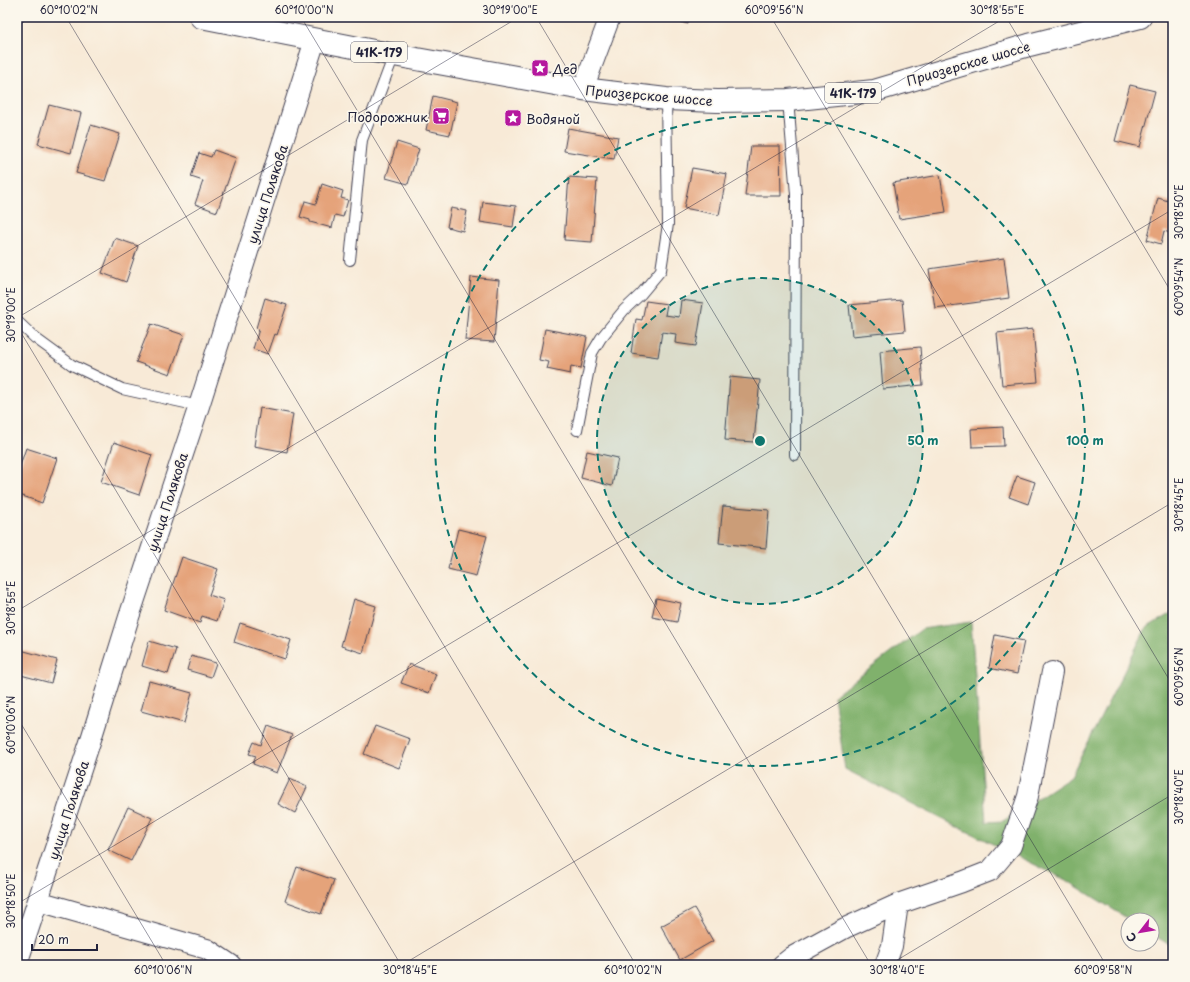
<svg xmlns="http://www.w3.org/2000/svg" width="1190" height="982" font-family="'Playpen Sans',sans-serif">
<rect width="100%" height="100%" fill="#fbf7ec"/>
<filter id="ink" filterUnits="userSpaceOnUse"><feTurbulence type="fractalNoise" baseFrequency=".025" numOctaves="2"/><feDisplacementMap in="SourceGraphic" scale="8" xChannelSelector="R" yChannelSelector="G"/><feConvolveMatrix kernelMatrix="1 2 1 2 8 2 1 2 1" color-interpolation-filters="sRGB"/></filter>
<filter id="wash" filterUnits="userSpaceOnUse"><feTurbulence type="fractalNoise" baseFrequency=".012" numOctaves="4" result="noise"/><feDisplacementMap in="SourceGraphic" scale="16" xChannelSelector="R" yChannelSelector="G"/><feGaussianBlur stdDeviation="0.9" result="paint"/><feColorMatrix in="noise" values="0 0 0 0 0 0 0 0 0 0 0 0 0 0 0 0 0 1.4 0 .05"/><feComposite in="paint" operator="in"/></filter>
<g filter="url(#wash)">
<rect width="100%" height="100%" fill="#f8ead7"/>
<path fill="#80b16c" stroke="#516a54" d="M1173 612V947L1152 934V920H1130L1068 881 940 818 845 769 834 696 922 629 971 622 986 822 1003 821 1071 776 1146 628Z"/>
<g id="blocks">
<path fill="#e5a37a" d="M663 17H690L688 24Z
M1130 85 1155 91 1140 147 1115 141Z
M433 96 457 102 450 135 426 130Z
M49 105 81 113 71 153 38 144Z
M91 125 120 134 105 181 76 173Z
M568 128 618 137 614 159 564 151Z
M397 142 419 149 408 184 386 178Z
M751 146H780L781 196H745Z
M214 150 236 158 217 212 195 204 203 181 191 177 199 153 211 157Z
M692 168 727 174 719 215 684 208Z
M940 175 946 212 899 219 893 183Z
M569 177 597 179 592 242 564 240Z
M322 184 343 191 341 198 348 200 343 217 335 215 332 228 310 222V220L300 217 305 201 316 204Z
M1158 198 1172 202 1169 214 1173 215V234L1164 231 1161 244 1147 240Z
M483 202 516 206 513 227 480 222Z
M451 208 467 211 463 231 447 227Z
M115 238 138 246 126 282 102 273Z
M1004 258 1009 298 935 308 929 269Z
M471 277 499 280 494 342 465 340Z
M265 298 287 305 277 335 275 334 268 354 253 349 259 329 256 328Z
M681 300 703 303 696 346 675 343 676 334 662 332 658 357 631 353 636 319 642 320 646 301 667 304 665 315 679 317Z
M902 300 905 331 852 336 849 305Z
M151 324 184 335 170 374 136 362Z
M545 329 587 337 581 368 571 366 570 374 547 369 549 362 539 360Z
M1033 329 1038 382 1002 385 997 333Z
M920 347 923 385 883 389 880 351Z
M730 377 760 380 754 442 725 440Z
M260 408 293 414 287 452 254 446Z
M1003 427 1004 446 972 447 971 429Z
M114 442 152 455 139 495 101 482Z
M26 448 57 458 42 503 17 494V474Z
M587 451 618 458 612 486 581 478Z
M1017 476 1035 482 1028 504 1009 497Z
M723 506 769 510 766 548 719 543Z
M458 529 487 536 476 576 448 569Z
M182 557 218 569 209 595 224 600 217 621 202 616 200 623 164 610Z
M656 598 681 603 677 622 652 617Z
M354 599 376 606 363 653 341 646Z
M240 623 291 640 285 659 234 642Z
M995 635 1024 641 1017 674 989 668Z
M149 641 176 649 168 674 142 666Z
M17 649 57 660 51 683 17 674Z
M191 656 216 663 211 677 187 670Z
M409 664 436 674 429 693 401 683Z
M149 681 192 693 184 723 141 711Z
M268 726 292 735 277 773 253 764 256 756 249 754 254 742 261 745Z
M375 726 410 739 399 768 364 754Z
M290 779 307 787 295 813 278 804Z
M128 807 152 818 131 861 108 850Z
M297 867 334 880 321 914 285 901Z
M694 908 713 941 680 960 661 926Z"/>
</g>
</g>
<g filter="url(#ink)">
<use href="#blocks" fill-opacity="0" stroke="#424052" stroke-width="1"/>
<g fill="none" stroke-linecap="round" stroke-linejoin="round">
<defs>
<path id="service" d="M788 100 796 194 795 455
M350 260 362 140 394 55
M17 321 35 338 72 365 122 389 199 406
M577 430 592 353 601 338 624 310 641 294 661 270 668 224 666 99"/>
<path id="minor" d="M583 89 610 17
M38 901 207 949 231 965
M17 964 92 736 129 617 199 406 315 40
M782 965 792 957 845 928 898 904 962 882 990 871 1011 846 1028 796 1052 672
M885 965 892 946 898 904"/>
<path id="primary" d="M201 17 394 55 583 89 666 99 717 101 788 100 874 91 1029 45 1140 17"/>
</defs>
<use href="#service" stroke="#424052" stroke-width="12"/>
<use href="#minor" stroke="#424052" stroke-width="22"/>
<use href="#primary" stroke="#424052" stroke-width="24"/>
<use href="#service" stroke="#fff" stroke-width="10"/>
<use href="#minor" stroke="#fff" stroke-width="20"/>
<use href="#primary" stroke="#fff" stroke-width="22"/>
</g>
</g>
<path fill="none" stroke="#22223b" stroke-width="1" stroke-opacity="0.45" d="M66 17 636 965M301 17 871 965M536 17 1106 965M771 17 1173 686M1006 17 1173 295M17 26 32 17M17 318 519 17M17 326 401 965M17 611 1006 17M17 717 166 965M17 904 1173 209M402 965 1173 502M889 965 1173 794"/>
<circle cx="760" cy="441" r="163" fill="#0f766e" fill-opacity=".12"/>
<g fill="none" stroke="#0f766e" stroke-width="2" stroke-dasharray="7 5">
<circle cx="760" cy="441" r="163"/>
<circle cx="760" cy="441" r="325"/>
</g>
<defs>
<symbol id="sight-square" viewBox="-11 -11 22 22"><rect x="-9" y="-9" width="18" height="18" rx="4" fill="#b5179e" stroke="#fbf7ec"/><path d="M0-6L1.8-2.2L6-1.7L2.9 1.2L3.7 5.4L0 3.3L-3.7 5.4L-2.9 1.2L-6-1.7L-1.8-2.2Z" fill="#fff"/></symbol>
<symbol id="supermarket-square" viewBox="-11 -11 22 22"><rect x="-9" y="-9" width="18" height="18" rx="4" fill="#b5179e" stroke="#fbf7ec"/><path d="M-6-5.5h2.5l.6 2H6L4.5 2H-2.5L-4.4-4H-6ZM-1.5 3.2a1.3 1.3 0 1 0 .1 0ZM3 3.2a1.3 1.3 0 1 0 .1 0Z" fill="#fff"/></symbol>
</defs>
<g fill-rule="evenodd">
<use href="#sight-square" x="530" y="58" width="20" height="20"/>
<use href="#supermarket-square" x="431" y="106" width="20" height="20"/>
<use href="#sight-square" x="503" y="108" width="20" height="20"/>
</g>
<g text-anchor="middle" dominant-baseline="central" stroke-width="3.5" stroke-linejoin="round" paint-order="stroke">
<g fill="#fbf7ec" stroke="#636270" stroke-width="1">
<rect x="351" y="42" width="56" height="20" rx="3"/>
<rect x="825" y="83" width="56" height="20" rx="3"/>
</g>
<g font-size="12" font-weight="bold" fill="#22223b">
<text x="379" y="52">41К-179</text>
<text x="853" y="93">41К-179</text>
</g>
<g font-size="13" fill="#22223b" stroke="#fbf7ec">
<text transform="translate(968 63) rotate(-16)">Приозерское шоссе</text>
<text transform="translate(649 95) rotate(5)">Приозерское шоссе</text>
<text transform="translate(267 194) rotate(-72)">улица Полякова</text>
<text transform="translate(167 502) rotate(-72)">улица Полякова</text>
<text transform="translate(68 810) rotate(-72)">улица Полякова</text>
</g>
<g font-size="13" fill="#22223b" stroke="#fbf7ec" text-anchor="start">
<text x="553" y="68">Дед</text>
<text x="428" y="116" text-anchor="end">Подорожник</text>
<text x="526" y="118">Водяной</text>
</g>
</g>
<circle cx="760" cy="441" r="6" fill="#0f766e" stroke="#fbf7ec" stroke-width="2"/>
<g font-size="12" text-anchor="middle" font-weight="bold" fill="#0f766e" stroke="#fbf7ec" stroke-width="3.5" stroke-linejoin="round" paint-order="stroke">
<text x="923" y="445">50 m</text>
<text x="1085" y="445">100 m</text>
</g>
<rect width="1190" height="982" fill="none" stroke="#fbf7ec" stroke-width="44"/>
<g transform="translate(1140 932) rotate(239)"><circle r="19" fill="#fbf7ec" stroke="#a4a2a5"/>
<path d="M0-3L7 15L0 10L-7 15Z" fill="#b5179e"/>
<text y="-6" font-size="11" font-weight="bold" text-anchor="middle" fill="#22223b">С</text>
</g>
<path d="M32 944v6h65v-6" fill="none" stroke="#22223b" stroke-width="2"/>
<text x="38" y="944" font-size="12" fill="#22223b" stroke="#fbf7ec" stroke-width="3" paint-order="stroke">20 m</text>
<rect x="22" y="22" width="1146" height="938" fill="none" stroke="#22223b" stroke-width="1.5"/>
<g font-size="10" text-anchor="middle" fill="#22223b">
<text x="69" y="14">60°10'02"N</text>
<text x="304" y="14">60°10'00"N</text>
<text x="510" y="14">30°19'00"E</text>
<text x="774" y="14">60°09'56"N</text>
<text x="997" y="14">30°18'55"E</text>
<text transform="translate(1179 212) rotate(-90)" y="4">30°18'50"E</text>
<text transform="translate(1179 287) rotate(-90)" y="4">60°09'54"N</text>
<text transform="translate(11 315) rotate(-90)" y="4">30°19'00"E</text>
<text transform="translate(1179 505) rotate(-90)" y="4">30°18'45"E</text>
<text transform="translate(11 608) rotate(-90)" y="4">30°18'55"E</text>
<text transform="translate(1179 677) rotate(-90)" y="4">60°09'56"N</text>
<text transform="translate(11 725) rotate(-90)" y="4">60°10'06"N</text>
<text transform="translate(1179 797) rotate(-90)" y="4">30°18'40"E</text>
<text transform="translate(11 901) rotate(-90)" y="4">30°18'50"E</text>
<text x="163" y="974">60°10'06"N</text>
<text x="410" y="974">30°18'45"E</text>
<text x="633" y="974">60°10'02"N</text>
<text x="897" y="974">30°18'40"E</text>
<text x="1103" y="974">60°09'58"N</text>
</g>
</svg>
